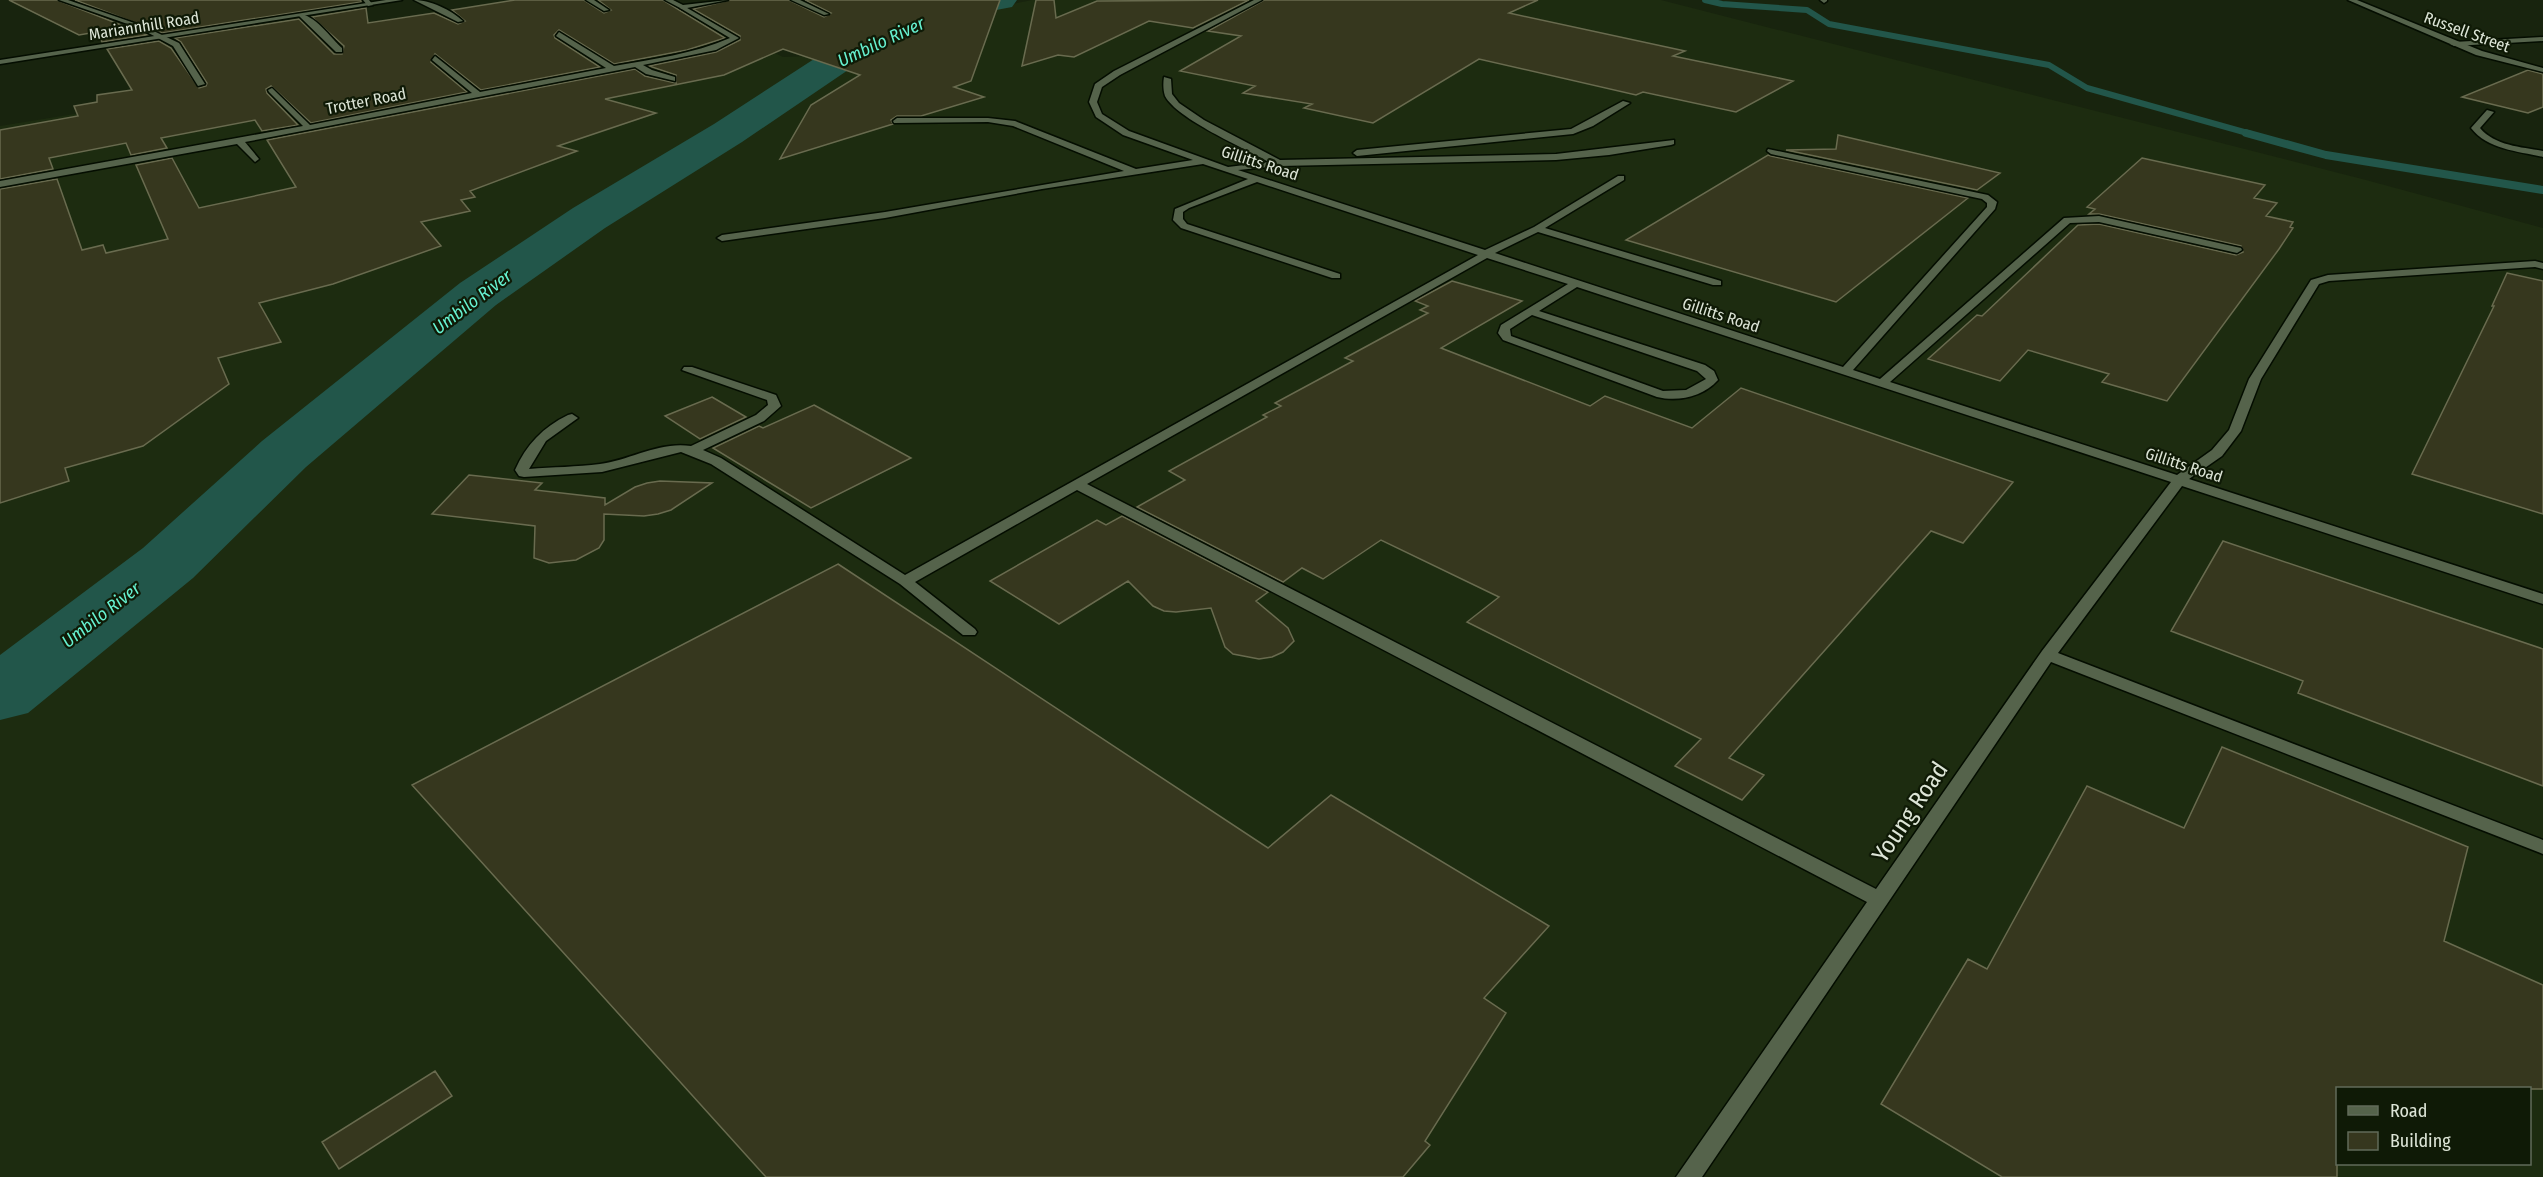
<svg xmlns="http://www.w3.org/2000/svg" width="2543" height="1177" font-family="'Fira Sans Condensed',sans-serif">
<rect width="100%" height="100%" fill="#18240e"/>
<path fill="#1d2c10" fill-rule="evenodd" d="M1032 0H1661L2366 180 2543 228V1177H0V126L124 106 120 100 274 74 272 72 673 3 783 57 872 54 979 11ZM2338 1088H2530V1164H2338Z"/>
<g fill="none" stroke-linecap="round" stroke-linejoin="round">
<path stroke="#22564a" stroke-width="6" d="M1705 0 1722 4 1807 10 1829 24 2049 65 2087 88 2251 134"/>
<path stroke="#22564a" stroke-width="8" d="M2246 133 2326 155 2543 190"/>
<path fill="#22564a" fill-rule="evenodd" d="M949 0H1017L1012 7 965 16 854 66 742 142 605 228 496 305 306 467 193 578 28 713 0 720V655L143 548 262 441 460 283 573 208 714 124 828 50Z"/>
</g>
<path fill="#36371e" stroke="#696b4f" stroke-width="1.5" d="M9 0H57L147 35 102 42 96 32 79 35Z
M75 0H361V2L162 33Z
M515 0H584L604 13 611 10 598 0H663L725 38 687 50 614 64 559 30 554 35 555 38 600 67 481 90 435 54 431 62 467 92 311 123 271 86 266 89 267 93 298 125 262 131 255 120 161 138 167 148 131 155 126 143 49 158 53 169 0 179V130L78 116 74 106 97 102V95L132 90 107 49 159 41 171 48 199 88 206 86 207 83 181 42 175 38 299 19 334 54H342L344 46 312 17 366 8 368 23 434 13 458 24 465 21 452 10Z
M730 0H789L824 17 831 13 805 0H1000L971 81 954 87 984 97 921 116H897L891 120 893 124 780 159 811 105 860 75 783 49 724 75 605 99 656 113 558 146 577 151 470 191 475 197 461 200 470 211 421 222 441 246 333 284 259 303 281 342 218 358 229 384 143 446 65 468 69 481 0 503V189L57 179 82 250 103 245 106 253 168 239 136 165 172 158 199 208 296 187 267 140 635 69 645 76 676 83V75L649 66 716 52 740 40V36L693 9Z
M1036 0H1054L1056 18 1097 1 1249 0 1193 28 1149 21 1074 57 1058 55 1022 66Z
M1264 0H1538L1509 13 1685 51 1673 56 1793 81 1736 112 1643 92 1636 95 1479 59 1373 123 1304 108 1312 104 1243 93 1255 86 1180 71 1241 36 1208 31Z
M2528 70 2543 74V107L2528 113 2462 97Z
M1838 135 2000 173 1977 190 1786 150 1836 149Z
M1768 155 1771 156 1968 198 1836 302 1626 240Z
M2142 158 2265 185 2254 198 2277 203 2266 216 2293 222 2290 227 2293 228 2279 249 2167 401 2102 382 2109 374 2028 350 2000 381 1928 359 1977 315 1982 316 2078 225 2099 224 2236 255 2243 252 2241 246 2099 214H2089L2095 209 2087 207Z
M2507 273 2543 281V514L2412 474 2494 306H2492Z
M1452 281 1522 301 1441 348 1590 406 1605 396 1692 428 1741 388 2013 482 1963 543 1931 531 1729 758 1764 775 1742 800 1675 766 1701 739 1467 622 1499 597 1381 540 1323 579 1302 568 1283 582 1137 507 1185 480 1169 471 1267 417 1263 415 1281 406 1275 403 1353 361 1345 358 1428 313 1420 310 1428 306 1415 301Z
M712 397 746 417 700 439 665 416Z
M814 405 911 458 811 508 713 448 759 426 763 428Z
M469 475 542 483 535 490 605 498V505L635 487 647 483 660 481 712 483 671 510 658 514 644 516 604 514V540L599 548 576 560 549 563 534 558 535 526 432 514Z
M1122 516 1268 592 1256 601 1288 628 1294 641 1283 652 1272 657 1259 659 1233 654 1225 647 1211 608 1176 612 1164 611 1153 606 1128 581 1059 624 990 581 1097 520 1106 525Z
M2223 541 2543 649V786L2298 693 2303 681 2171 631Z
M838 564 1268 848 1331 795 1549 926 1484 998 1506 1013 1425 1141 1430 1145 1403 1177H766L412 785Z
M2222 747 2468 847 2444 941 2543 985V1089H2337V1177H2002L1881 1104 1968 959 1987 969 2087 786 2184 828Z
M435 1071 452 1096 339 1169 322 1142Z"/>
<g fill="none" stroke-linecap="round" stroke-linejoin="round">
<defs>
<path id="service" d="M59 0H68L143 26 179 43 205 84 198 86 173 46 139 28Z
M414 0C431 0 451 10 463 21L458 22Z
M586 0H594L609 10 604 11Z
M1254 0H1262L1120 75 1102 87 1097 102 1102 114 1129 131 1228 167 1269 162C1244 148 1177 119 1165 96 1163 90 1163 83 1164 77L1171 79 1172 94 1179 103 1204 120 1280 160 1556 154 1674 140V144L1671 145 1609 155 1556 160 1280 166 1238 170 1485 250 1534 227 1618 176H1624V180L1545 228 1721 281V285H1713L1538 232 1495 253 1843 367 1987 207V203L1982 199 1771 154 1767 151 1768 149 1988 195 1997 202 1995 209 1853 370 1880 379 2064 218 2099 216 2241 248 2242 250 2237 253 2099 222 2070 223 1890 382 2177 475 2212 450 2229 430 2249 379 2311 280 2328 275 2535 261 2543 263V269L2535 267 2329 281 2319 284 2261 379 2241 431 2222 456 2189 479 2543 594V604L2182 486 2058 653 2543 840V854L2051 662 1702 1177H1676L1867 902 1077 490 915 582 975 629 977 632 975 635H963L900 584 711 464 681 452 602 472 524 477 519 476 515 470C526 445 543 427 568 415L572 414 578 418 546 441 529 469C553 467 577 467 600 464 630 460 660 441 691 446L756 415 768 405 767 400 682 370 684 367H692L776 395 781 406 764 421 703 450 721 458 905 575 1478 255 1257 182 1189 208 1183 212V219L1187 224 1340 274V278H1332L1181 228 1173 220 1175 209 1248 179 1203 164 1042 189 885 218 722 241 717 238 722 235 885 212 1124 171 1013 126 988 122 894 123 893 121 897 118H988L1015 121 1136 169 1193 160 1123 135 1096 117 1089 102 1095 84 1114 71ZM1487 258 1568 284 1501 325 1498 333 1503 340 1657 397C1678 402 1703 397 1718 380L1714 371 1705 365 1539 311 1577 287 2171 482 2042 651 1876 889 1087 484ZM1532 315 1697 371 1706 379 1686 390 1663 391 1511 336 1510 329Z
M1820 0H1827V1L1824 3Z
M682 5 739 38 716 50 643 65 652 70 675 77V81L646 74 635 67 245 142 259 159 255 162 237 144 0 187V181L303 126 269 92 268 90 272 88 310 125 472 93 432 60 435 56 480 92 606 68 556 36 559 32 614 66C653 59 693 54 730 38L680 8Z
M299 14C314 14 331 38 342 48V52H336L299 16Z
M2543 37V41L2454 46 2450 44 2454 42Z
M1623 101 1630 103 1593 126 1573 134 1357 156 1353 153 1357 150 1571 129Z
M2487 110 2494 112 2480 128C2495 146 2522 147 2543 151V157C2518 151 2488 150 2471 128Z"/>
<path id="minor" d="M363 0H369L373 5 368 6Z
M665 0H673L683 5 728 0 682 9Z
M791 0H800L829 14 824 15Z
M2348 0H2357L2482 51 2543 68V72L2476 55Z"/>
<path id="tertiary" d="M386 0H402L0 64V60Z"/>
</defs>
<use href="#service" stroke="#040d00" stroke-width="3"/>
<use href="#minor" stroke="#040d00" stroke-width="3"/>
<use href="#tertiary" stroke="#040d00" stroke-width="3"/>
<use href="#service" fill="#55634b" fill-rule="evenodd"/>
<use href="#minor" fill="#55634b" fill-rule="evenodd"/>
<use href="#tertiary" fill="#55634b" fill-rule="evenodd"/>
</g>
<g text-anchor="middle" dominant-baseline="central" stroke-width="4.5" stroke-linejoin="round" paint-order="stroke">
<g font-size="16" fill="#dde5d7" stroke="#0f1a06">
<text transform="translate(144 26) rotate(-9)">Mariannhill Road</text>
<text transform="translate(2467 32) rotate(20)">Russell Street</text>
<text transform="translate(366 101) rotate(-11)">Trotter Road</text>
<text transform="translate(1260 163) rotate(18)">Gillitts Road</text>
<text transform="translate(1721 315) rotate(18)">Gillitts Road</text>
<text transform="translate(2184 465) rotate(18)">Gillitts Road</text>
</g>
<g font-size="18" font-style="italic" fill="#66f1d0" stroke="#0f1a06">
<text transform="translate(881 42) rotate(-25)">Umbilo River</text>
<text transform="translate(472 302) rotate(-37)">Umbilo River</text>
<text transform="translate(101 615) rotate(-38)">Umbilo River</text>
</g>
<g font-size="24" fill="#dde5d7" stroke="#0f1a06">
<text transform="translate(1910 812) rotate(-56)">Young Road</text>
</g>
</g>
<rect x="2336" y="1087" width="195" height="78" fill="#0f1a06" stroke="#616b5a" stroke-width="1.5"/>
<rect x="2348" y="1106" width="30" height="9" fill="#55634b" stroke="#616b5a" stroke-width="1.5"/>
<text x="2390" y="1117" font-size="18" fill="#dde5d7">Road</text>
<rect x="2348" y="1132" width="30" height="18" fill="#36371e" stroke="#616b5a" stroke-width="1.5"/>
<text x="2390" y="1147" font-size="18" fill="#dde5d7">Building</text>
</svg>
